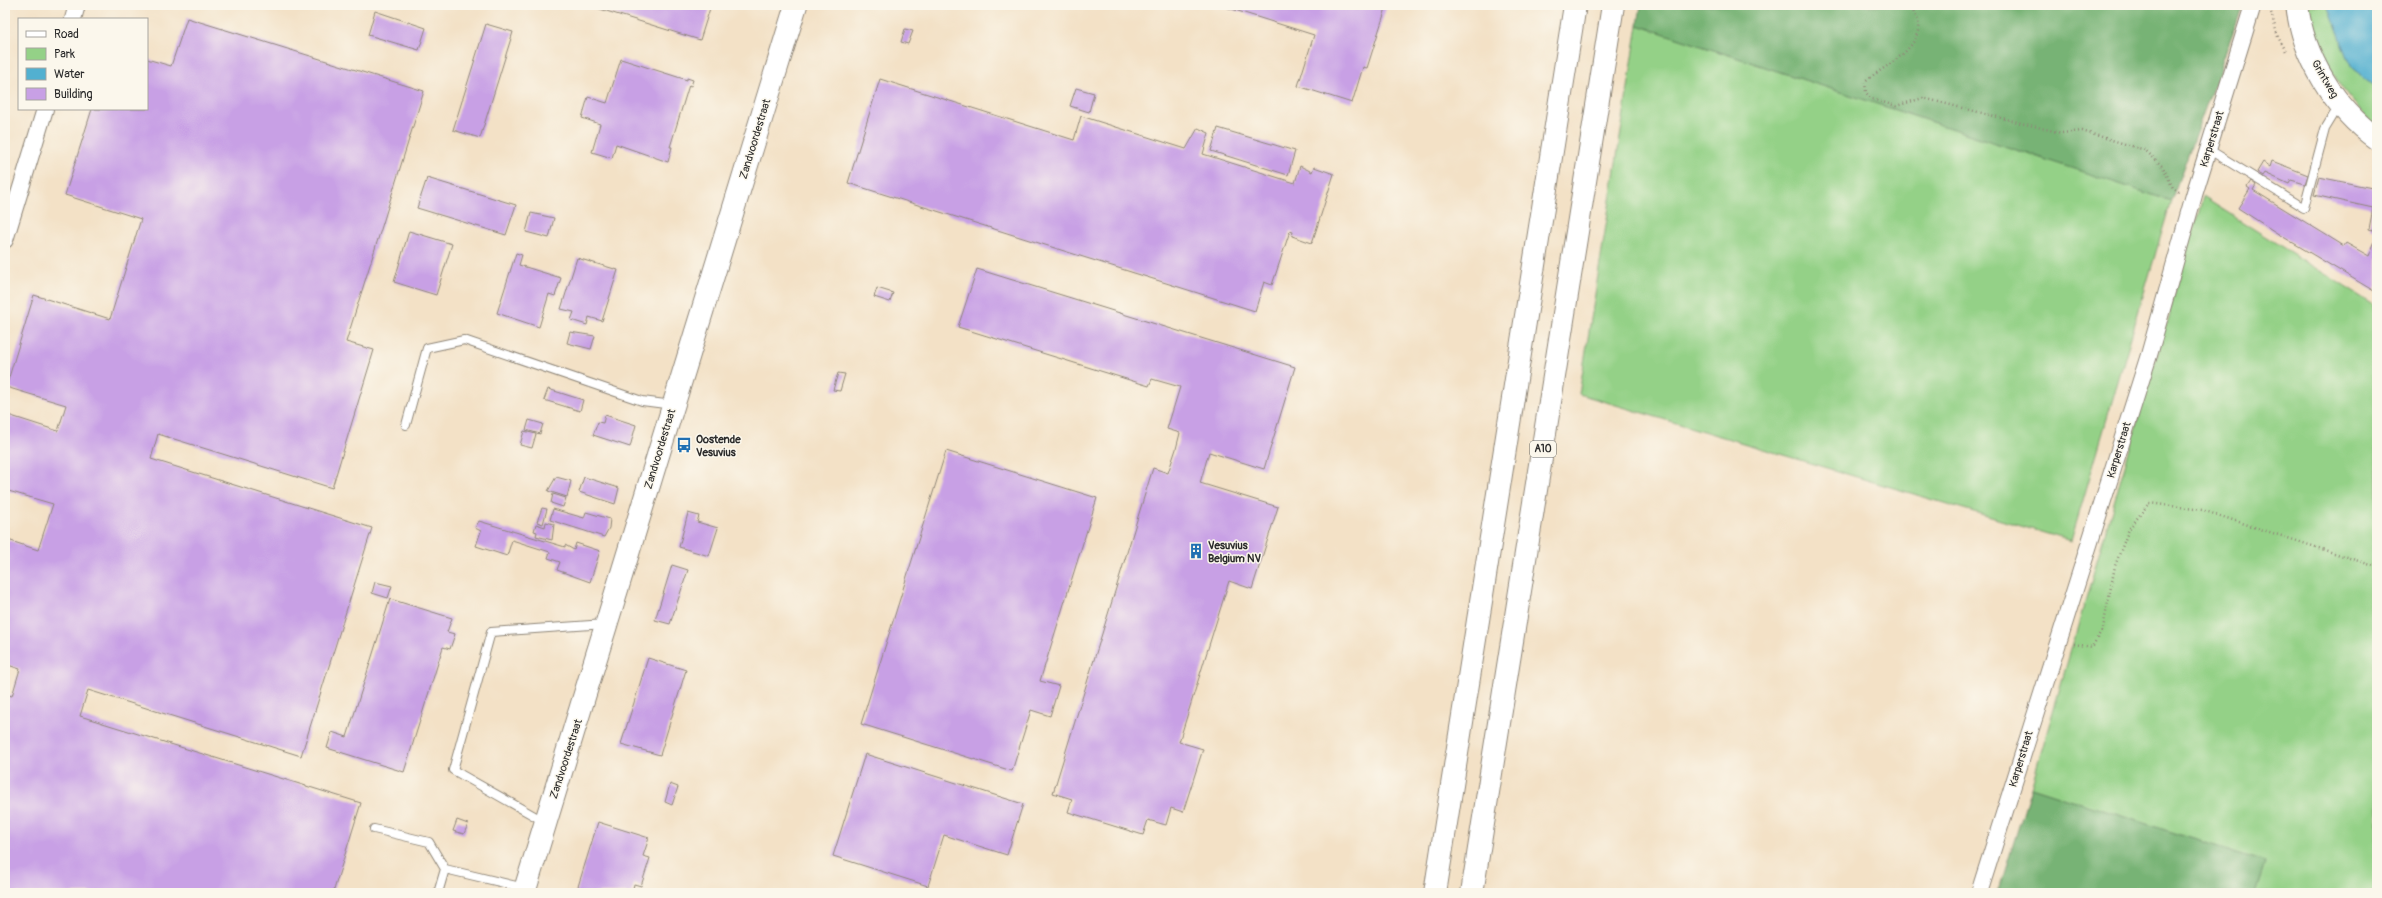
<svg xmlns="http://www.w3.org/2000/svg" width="2382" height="898" font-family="Pangolin,sans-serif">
<rect width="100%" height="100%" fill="#fbf7ec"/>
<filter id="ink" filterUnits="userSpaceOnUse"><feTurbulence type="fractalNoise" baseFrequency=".025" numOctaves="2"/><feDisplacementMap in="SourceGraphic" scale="8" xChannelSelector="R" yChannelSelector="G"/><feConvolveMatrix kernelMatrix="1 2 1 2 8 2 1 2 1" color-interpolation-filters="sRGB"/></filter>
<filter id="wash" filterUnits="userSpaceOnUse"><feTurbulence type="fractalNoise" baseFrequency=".012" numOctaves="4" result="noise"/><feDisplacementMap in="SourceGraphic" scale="16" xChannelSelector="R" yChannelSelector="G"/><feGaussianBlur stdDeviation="0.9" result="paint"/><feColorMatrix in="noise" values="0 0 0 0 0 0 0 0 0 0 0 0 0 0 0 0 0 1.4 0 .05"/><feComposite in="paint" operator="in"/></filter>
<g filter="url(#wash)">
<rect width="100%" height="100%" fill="#f3e1c6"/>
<path fill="#94d187" stroke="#607e59" d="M2307 5H2328L2352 68 2377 88V127C2335 86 2322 62 2307 5Z
M1638 25 2171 201 2071 541 1579 394Z
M2203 197 2377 307V893H2255L2265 862 2031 787Z"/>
<path fill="#77b374" stroke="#516f50" d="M1641 5H2243L2171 201 1638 25Z
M2031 787 2265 862 2255 893H1998Z"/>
<path fill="#52b0d0" stroke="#3e6e7e" d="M2328 5H2377V88L2352 68Z"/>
<g id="blocks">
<path fill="#c8a0e5" d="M587 5H711L700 40Z
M1219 5H1387L1367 68 1363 67 1352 103 1298 86 1314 35Z
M375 11 426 28 419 50 368 35Z
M187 18 424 91 346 342 374 350 332 488 158 434 151 459 372 528 301 756 88 690 80 716 361 803 333 893H5V875L9 862 5 860V694L12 696 20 669 5 664V539L38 550 53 504 5 490V414L58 431 66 405 6 387 34 295 110 319 141 219 65 195 92 109H147V59L171 66Z
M486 24 513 32 480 138 453 130Z
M905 29 913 31 908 44 901 42Z
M621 59 687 80V78L693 80 691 86 689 85 670 147H672L668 162 616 144 612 158 592 152 600 124 582 118 588 97 607 103Z
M880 79 1074 140 1081 116 1186 149 1198 128 1209 133 1203 154 1295 183 1300 166 1312 172 1314 167 1334 174 1312 243 1292 236 1293 232 1290 231 1272 285 1264 282 1255 311 848 183Z
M1076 88 1094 93 1089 112 1070 106Z
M1218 128 1295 151 1288 175 1211 151Z
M2272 161 2308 175 2305 184 2291 180 2289 184 2265 173 2263 176 2257 172 2263 162 2270 167Z
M2319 177 2377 189V231L2369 229 2373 208 2314 195Z
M427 178 516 205 506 235 417 208Z
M2251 181 2256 185 2253 190 2344 246 2346 243 2369 256 2377 236V286L2374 291 2280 235 2238 208 2250 189 2247 187Z
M531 213 554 218 549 238 526 232Z
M409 231 452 244 436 295 394 282Z
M516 253 522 255 519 265 561 278 555 296 549 294 539 327 497 313Z
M577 258 618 270 602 321 589 317 587 325 571 320 574 312 561 309Z
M977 269 1295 367 1264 469 1209 452 1200 483 1278 507 1252 589 1229 581 1179 742 1203 749 1183 812 1171 808 1166 825 1148 820 1143 835 1068 812 1072 799 1053 793 1153 468 1168 473 1176 449 1180 433 1167 429 1180 387 1152 379 1149 386 958 327Z
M877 288 893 293 890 302 874 297Z
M570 332 595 336 591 349 567 343Z
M838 373 845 374 840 391 833 390Z
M548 389 583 400 580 411 544 400Z
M605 415 636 425 630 447 593 435 598 422 603 423Z
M529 420 543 424 540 434 526 430Z
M524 431 536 434 532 448 520 445Z
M946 451 1097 498 1040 681 1059 686 1050 716 1031 710 1012 771 861 724Z
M556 477 571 481 567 497 548 491Z
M584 477 619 488 615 504 579 492Z
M553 494 566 498 563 507 551 503Z
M542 508 547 509 543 524 537 522Z
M553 509 584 518 586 512 610 519 609 528 604 537 550 520Z
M688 513 699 516 697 522 718 528 709 556 679 547Z
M479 521 565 547V545L574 550 576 543 600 551 590 582 557 570 560 562 548 558 550 552 512 540 507 556 476 546 481 531 475 528Z
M546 522 554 524 552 540 536 536 537 532 534 531 536 524 545 527Z
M672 565 688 570 670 624 655 620Z
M375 582 392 586 388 598 372 593Z
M390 599 452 618 447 632 455 634 450 649 443 647 404 772 327 748 332 732 347 737Z
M648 658 686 670 660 755 621 744Z
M865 754 1023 804 1007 855 944 835 928 886 833 856Z
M670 784 678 787 672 805 665 802Z
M457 820 468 824 464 834 453 831Z
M598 822 649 838 643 856 650 858 641 886 634 884 632 893H576Z"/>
</g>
</g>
<g filter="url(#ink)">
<use href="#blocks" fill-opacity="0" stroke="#8f8678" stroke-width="1"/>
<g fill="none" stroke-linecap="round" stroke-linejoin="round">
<defs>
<path id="lane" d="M2208 149 2304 208 2325 129 2339 106
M406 425 427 348 464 340 642 401 673 405
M545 822 453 770 491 632 605 624
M374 829 429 842 445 869
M438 893 445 869 525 888"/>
<path id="street" d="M73 19 77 5
M5 240 45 109
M1979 893 2149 355 2194 195 2253 5"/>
<path id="secondary" d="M2297 5C2303 57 2335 109 2377 139
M524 893 796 5"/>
<path id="highway" d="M1435 893 1575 5
M1472 893 1613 5"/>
</defs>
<use href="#lane" stroke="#8f8678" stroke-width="10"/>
<use href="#street" stroke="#8f8678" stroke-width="18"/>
<use href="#secondary" stroke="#8f8678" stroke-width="24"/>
<use href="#highway" stroke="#8f8678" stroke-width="24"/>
<path stroke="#8f8678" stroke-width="2.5" stroke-dasharray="1 3" stroke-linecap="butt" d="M1909 5C1912 10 1917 16 1918 21 1923 49 1883 67 1865 81L1866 93 1872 99 1896 106 1923 98 2061 133 2082 131 2145 150 2163 167 2173 188 2179 192
M2270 9 2278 37 2286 51
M2074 644 2092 647 2103 628 2115 566 2129 529 2149 503 2202 510 2377 567"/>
<use href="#lane" stroke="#fff" stroke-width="8"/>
<use href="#street" stroke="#fff" stroke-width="16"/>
<use href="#secondary" stroke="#fff" stroke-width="22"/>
<use href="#highway" stroke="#fff" stroke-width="22"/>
</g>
</g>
<defs>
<symbol id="bus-bare" viewBox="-9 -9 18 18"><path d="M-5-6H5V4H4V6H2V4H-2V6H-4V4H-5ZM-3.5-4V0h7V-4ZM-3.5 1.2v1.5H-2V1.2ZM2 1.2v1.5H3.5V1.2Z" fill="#1f6fb2" stroke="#fbf7ec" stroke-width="2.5" paint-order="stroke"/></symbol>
<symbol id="building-bare" viewBox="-9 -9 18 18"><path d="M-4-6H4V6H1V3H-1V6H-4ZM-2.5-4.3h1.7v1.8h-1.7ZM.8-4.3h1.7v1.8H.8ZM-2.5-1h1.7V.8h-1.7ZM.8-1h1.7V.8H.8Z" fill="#1f6fb2" stroke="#fbf7ec" stroke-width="2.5" paint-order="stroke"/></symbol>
</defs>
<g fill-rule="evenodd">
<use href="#bus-bare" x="673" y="434" width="22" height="22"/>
<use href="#building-bare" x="1185" y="540" width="22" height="22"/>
</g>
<g text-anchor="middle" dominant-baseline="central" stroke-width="3" stroke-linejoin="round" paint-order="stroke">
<rect fill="#fbf7ec" stroke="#696865" stroke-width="1" x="1530" y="441" width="26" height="16" rx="3"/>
<g font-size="10" font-weight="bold" fill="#2b2b2b">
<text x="1543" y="449">A10</text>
</g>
<g font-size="11" fill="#2b2b2b" stroke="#fbf7ec">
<text transform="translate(2325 79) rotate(60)">Grintweg</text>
<text transform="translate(755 139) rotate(-73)">Zandvoordestraat</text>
<text transform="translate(2212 139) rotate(-73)">Karperstraat</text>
<text transform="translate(660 449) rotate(-73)">Zandvoordestraat</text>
<text transform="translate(2119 450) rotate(-73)">Karperstraat</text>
<text transform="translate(566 759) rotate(-72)">Zandvoordestraat</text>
<text transform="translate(2021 759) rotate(-73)">Karperstraat</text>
</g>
<g font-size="11" font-weight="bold" fill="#2b2b2b" stroke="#fbf7ec" text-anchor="start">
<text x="696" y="439">Oostende<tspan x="696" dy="13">Vesuvius</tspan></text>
<text x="1208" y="545">Vesuvius<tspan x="1208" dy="13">Belgium NV</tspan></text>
</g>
</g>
<rect width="2382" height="898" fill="none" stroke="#fbf7ec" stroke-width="20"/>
<rect x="18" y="18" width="130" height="92" fill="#fbf7ec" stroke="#a8a59f"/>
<rect x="26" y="31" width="20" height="6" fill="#ffffff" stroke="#a8a59f"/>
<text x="54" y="38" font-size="12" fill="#2b2b2b">Road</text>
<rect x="26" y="48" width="20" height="12" fill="#94d187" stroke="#a8a59f"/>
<text x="54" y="58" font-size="12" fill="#2b2b2b">Park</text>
<rect x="26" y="68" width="20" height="12" fill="#52b0d0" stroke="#a8a59f"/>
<text x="54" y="78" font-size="12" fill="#2b2b2b">Water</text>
<rect x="26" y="88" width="20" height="12" fill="#c8a0e5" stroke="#a8a59f"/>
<text x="54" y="98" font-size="12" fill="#2b2b2b">Building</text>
</svg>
